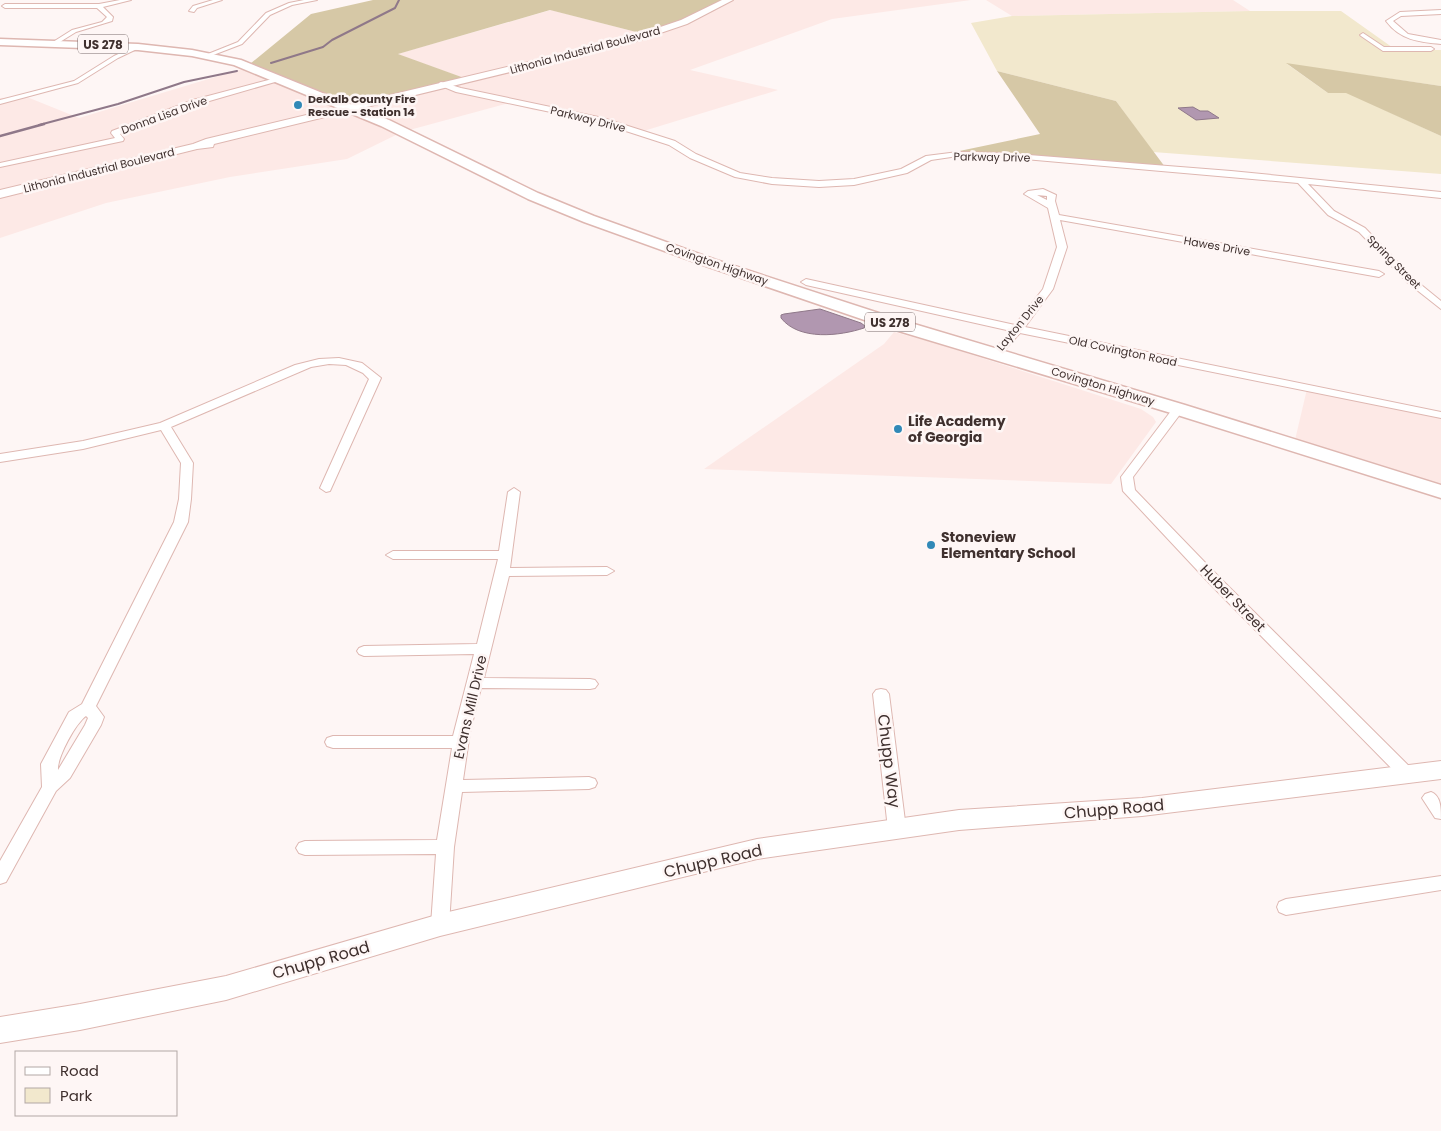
<svg xmlns="http://www.w3.org/2000/svg" width="1441" height="1131" font-family="Poppins,sans-serif">
<rect width="100%" height="100%" fill="#fef6f5"/>
<path fill="#fde9e6" d="M727 0H971L832 19 690 70 778 90 637 133 579 115 533 110 509 103 402 132 347 159 230 177 106 203 0 238V98L27 97 79 118 245 68 466 79 397 54 551 10 644 34Z
M986 0H1233L1250 11 1012 16Z
M894 332 935 343 1141 409 1153 417 1156 422 1111 484 704 469 884 344Z
M1307 389 1441 418V486L1295 440Z"/>
<path fill="#f2e8cd" d="M1250 11H1341L1396 50H1441V86L1287 64 1328 93 1346 92 1441 136V174L1153 152 1116 101 997 71 971 23 1012 16Z"/>
<path fill="#d6c8a6" d="M373 0H727L692 19 644 34 550 10 398 54 467 79 355 110 245 68 311 14Z
M1286 63 1441 86V136L1346 93H1328Z
M997 71 1116 101 1165 167 1126 163 945 154 1040 134Z"/>
<path fill="#b197b0" stroke="#8f7889" d="M1193 107 1200 111H1208L1219 118 1196 120 1178 108Z
M820 309 861 323 865 326 864 328C840 336 799 341 781 318V315L784 314Z"/>
<g fill="none" stroke-linecap="round" stroke-linejoin="round">
<path stroke="#8f7889" stroke-width="2" d="M271 63 323 47 332 40 395 8 399 0
M39 125 118 104 184 82 237 71"/>
<path stroke="#8f7889" stroke-width="2.5" d="M0 136 44 124"/>
<defs>
<path id="street" d="M120 0H131L103 7 113 17 112 21 76 32 55 45 53 44V42L72 30 102 22 107 17 97 8H5L2 6 5 4H99Z
M213 0H222L197 8 194 12 189 11 193 6Z
M304 0H317L292 5 270 15 242 44 208 57 203 56 238 42 266 13 289 3Z
M1441 10V14L1401 16 1393 21 1408 34 1441 40V44C1419 42 1400 40 1386 21L1400 12Z
M1363 33 1384 47H1431L1434 49 1431 51H1383L1361 36 1360 35Z
M136 46 141 47 118 58 78 83 0 104V100L74 81 114 56Z
M280 77 282 78V80L199 104 120 134 124 139 123 141 0 167V163L115 138 111 133 112 131 193 100Z
M441 82 461 88 603 118 675 141 696 154 740 173 772 178 819 181 854 179 901 169 926 156 958 152 1002 153 1231 171 1441 192V198L1308 184 1334 211 1365 228 1414 279 1441 301V309L1408 283 1359 232 1328 215 1298 183 1002 157 958 156 931 160 907 173 854 185 819 187 772 184 735 177 690 158 669 145 598 122 456 92 439 85V83Z
M1043 189 1056 195 1055 201 1059 215 1379 271 1384 274 1379 277 1060 220 1067 247 1053 289 1025 327 1441 412V418L1020 333 999 356 995 357 990 354 1011 331 806 285 801 282 806 279 1015 325 1043 289 1057 247 1048 208 1024 194 1028 191ZM1037 195 1047 196V200Z
M339 358 362 363 381 378 330 491 326 492 320 488 369 379 363 373 346 365 329 364 311 367 171 427 193 463 191 499 188 522 96 706 104 717 101 725 70 778 56 791 6 882 0 884V861L42 787 41 764 69 712 82 704 174 522 179 499 181 463 161 430 83 449 0 462V454L83 441 160 423 295 365 319 359ZM86 716 88 718 85 725 58 770C57 757 76 723 86 716Z
M1178 406 1184 409 1133 477 1135 490 1221 579 1414 771 1416 775 1414 779 1408 781 1402 779 1211 585 1123 491 1121 477 1174 407Z
M514 488 520 492 510 568 607 567 614 571 607 575 509 576 484 678 590 679 595 680 598 684 595 688 590 689 481 688 470 732 463 780 589 777 595 779 597 783 595 787 589 789 462 792 454 847 449 925 447 930 440 933 433 930 431 925 436 854 305 855 299 853 296 848 299 843 305 841 437 840 452 748H333L327 746 325 742 327 738 333 736H453L474 654 364 656 359 654 357 651 359 648 364 646 477 644 498 559H393L386 555 393 551H499L508 492Z
M881 689 886 690 889 694 906 829 903 834 897 836 891 834 888 829 873 694 876 690Z
M1431 792C1441 796 1441 808 1441 819L1435 818 1422 798 1425 794Z
M1441 876V890L1286 915 1279 912 1277 907 1279 902 1286 899Z"/>
<path id="secondary" d="M722 0H733L687 24 634 42 214 144 213 147 197 149 0 198V190L193 144 206 139 628 38 681 20Z
M1441 761V779L1142 816 959 830 757 859 440 936 226 1000 80 1030 0 1043V1017L80 1004 226 976 440 914 757 839 959 810 1142 798Z"/>
<path id="primary" d="M0 39 138 44 192 50 241 60 389 120 538 193 594 216 716 260 894 318 1185 405 1441 485V498L1171 413 882 326 706 266 584 222 528 199 381 126 234 65 192 56 138 50 0 45Z"/>
</defs>
<use href="#street" stroke="#deb7b1" stroke-width="2"/>
<use href="#secondary" stroke="#deb7b1" stroke-width="2"/>
<use href="#primary" stroke="#deb7b1" stroke-width="3"/>
<use href="#street" fill="#fff" fill-rule="evenodd"/>
<use href="#secondary" fill="#fff" fill-rule="evenodd"/>
<use href="#primary" fill="#fff" fill-rule="evenodd"/>
</g>
<g fill="#3189b7" stroke="#fef6f5" stroke-width="2">
<circle cx="298" cy="105" r="5"/>
<circle cx="898" cy="429" r="5"/>
<circle cx="931" cy="545" r="5"/>
</g>
<g text-anchor="middle" dominant-baseline="central" stroke-width="5" stroke-linejoin="round" paint-order="stroke">
<g font-size="11" fill="#3f302e" stroke="#fef6f5">
<text transform="translate(585 50) rotate(-15)">Lithonia Industrial Boulevard</text>
<text transform="translate(164 115) rotate(-20)">Donna Lisa Drive</text>
<text transform="translate(588 119) rotate(14)">Parkway Drive</text>
<text transform="translate(992 157) rotate(1)">Parkway Drive</text>
<text transform="translate(99 170) rotate(-14)">Lithonia Industrial Boulevard</text>
<text transform="translate(1217 246) rotate(10)">Hawes Drive</text>
<text transform="translate(1394 262) rotate(45)">Spring Street</text>
<text transform="translate(717 264) rotate(19)">Covington Highway</text>
<text transform="translate(1020 323) rotate(-51)">Layton Drive</text>
<text transform="translate(1123 351) rotate(12)">Old Covington Road</text>
<text transform="translate(1103 386) rotate(17)">Covington Highway</text>
</g>
<g font-size="11" font-weight="bold" fill="#3f302e" stroke="#fef6f5" text-anchor="start">
<text x="308" y="99">DeKalb County Fire<tspan x="308" dy="13">Rescue - Station 14</tspan></text>
</g>
<g fill="#fef6f5" stroke="#786b6a" stroke-width="1">
<rect x="78" y="34.5" width="50" height="19" rx="4"/>
<rect x="865" y="312.5" width="50" height="19" rx="4"/>
</g>
<g font-size="12" font-weight="bold" fill="#3f302e">
<text x="103" y="44">US 278</text>
<text x="890" y="322">US 278</text>
</g>
<g font-size="14" font-weight="bold" fill="#3f302e" stroke="#fef6f5" text-anchor="start">
<text x="908" y="421">Life Academy<tspan x="908" dy="16">of Georgia</tspan></text>
<text x="941" y="537">Stoneview<tspan x="941" dy="16">Elementary School</tspan></text>
</g>
<g font-size="14" fill="#3f302e" stroke="#fef6f5">
<text transform="translate(1233 598) rotate(46)">Huber Street</text>
<text transform="translate(470 707) rotate(-77)">Evans Mill Drive</text>
</g>
<g font-size="16" fill="#3f302e" stroke="#fef6f5">
<text transform="translate(889 761) rotate(83)">Chupp Way</text>
<text transform="translate(1114 809) rotate(-5)">Chupp Road</text>
<text transform="translate(713 861) rotate(-13)">Chupp Road</text>
<text transform="translate(321 960) rotate(-16)">Chupp Road</text>
</g>
</g>
<rect x="15" y="1051" width="162" height="65" fill="#fef6f5" stroke="#b2a7a5"/>
<rect x="25" y="1067" width="25" height="8" fill="#ffffff" stroke="#b2a7a5"/>
<text x="60" y="1076" font-size="15" fill="#3f302e">Road</text>
<rect x="25" y="1088" width="25" height="15" fill="#f2e8cd" stroke="#b2a7a5"/>
<text x="60" y="1101" font-size="15" fill="#3f302e">Park</text>
</svg>
